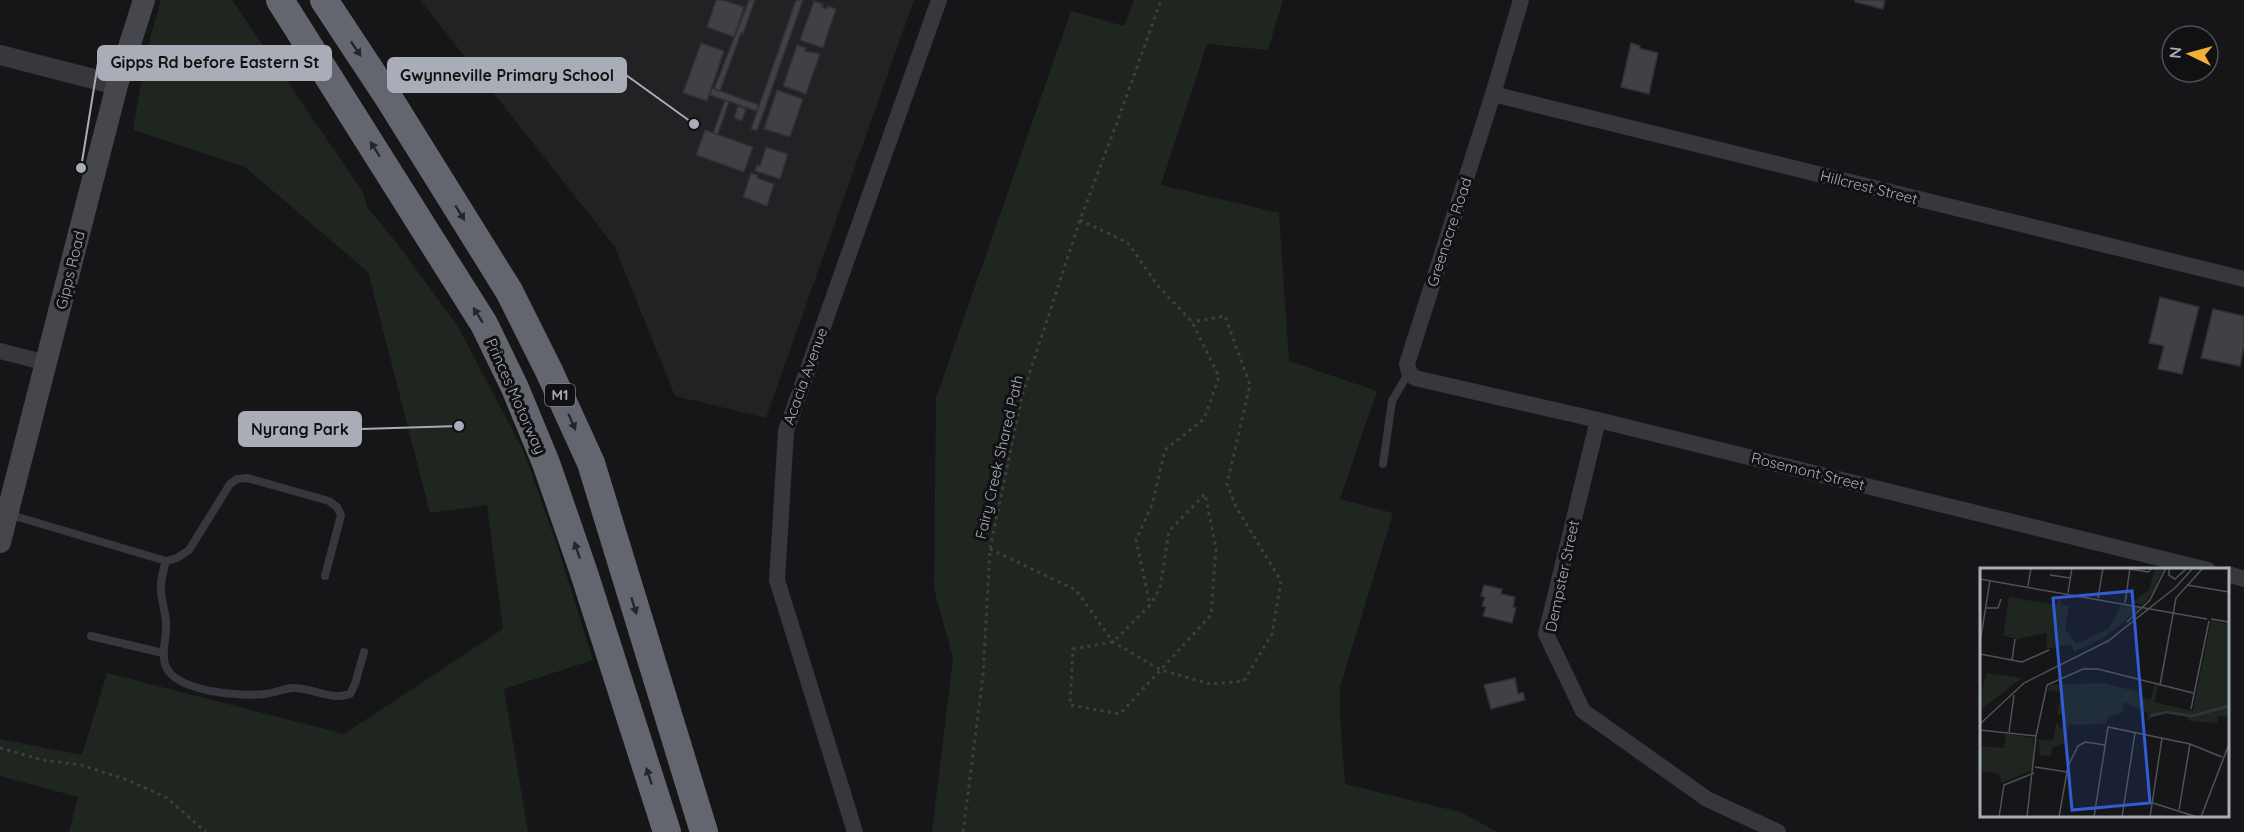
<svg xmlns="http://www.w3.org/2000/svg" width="2244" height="832" font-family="Quicksand,sans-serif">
<rect width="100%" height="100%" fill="#161618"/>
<path fill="#222225" d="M420 0H914L766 418 675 396 615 247Z"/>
<path fill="#1e261f" d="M161 0H232L364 194 367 207 396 242 457 325 523 450 558 548 593 660 504 689 528 832H69L78 797 0 776V739L82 755 107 673 344 734 503 629 487 505 430 513 368 272 245 167 133 130 147 49Z
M1134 0H1283L1268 50 1207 44 1161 185 1279 213 1289 361 1377 391 1340 499 1393 513 1340 687V715L1345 784 1460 812 1498 832H932L953 658 934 589 936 398 1071 11 1124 26Z"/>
<path fill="#404145" stroke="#303034" stroke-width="1.5" d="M716 0H723L744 7 734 37 707 27Z
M749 0H755L743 34 741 33 720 91 714 89Z
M796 0H803L757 131 751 129Z
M1855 0H1885L1883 9 1855 2Z
M814 1 823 4 822 7 827 9 828 6 836 9 823 48 800 40Z
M701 43 724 51 707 101 683 93Z
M1631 43 1640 46 1639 48 1658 53 1649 94 1621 87Z
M797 45 806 48 805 51 820 54 806 94 783 86Z
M712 88 759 105 756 111 710 95Z
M777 90 803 99 790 137 764 129Z
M725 100 729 102 718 134 713 133Z
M738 106 746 109 742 121 734 118Z
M705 130 753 147 744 172 696 155Z
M766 147 788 154 780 179 755 171 757 165 760 166Z
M751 173 758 175 757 178 774 184 767 206 743 197Z
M2160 297 2199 307 2182 374 2158 369 2164 346 2149 343Z
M2213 309 2244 316V346L2240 366 2201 358Z
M1484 585 1502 589 1501 594 1515 597 1513 607 1516 608 1512 623 1483 616 1486 607 1482 606 1485 597 1481 596Z
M1515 678 1518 694 1523 692 1525 700 1491 709 1484 685Z"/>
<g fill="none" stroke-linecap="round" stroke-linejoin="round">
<path stroke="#3d3f44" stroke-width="3" stroke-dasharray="3 4.5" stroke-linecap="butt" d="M1080 220 1128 243 1158 286 1192 322 1219 377 1204 419 1165 450 1152 505 1136 540 1150 605 1113 642 1073 649 1070 705 1120 714 1211 615 1216 548 1205 494 1169 531 1160 588 1150 605
M990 549 1076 590 1113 642 1161 670 1210 684 1244 681 1272 634 1281 581 1236 507 1227 484 1250 385 1225 316 1192 322
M0 748 43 760 81 765 128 780 167 798 206 832
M963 832 983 675 990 549 1022 396 1080 220 1119 117 1161 0"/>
<path stroke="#37383d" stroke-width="8" d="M1383 464 1392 401 1409 372
M8 514 166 561 177 558 189 550 230 484 237 479 247 478 329 501 337 507 341 515 325 576
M166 561C163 571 160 581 161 592 162 603 166 613 166 624 167 638 161 650 165 664 173 692 241 697 265 694 274 693 283 689 292 688 312 687 330 701 350 694L355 684 364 652
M91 636 163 653"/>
<path stroke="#37383d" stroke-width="16" d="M1521 0 1493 94 1407 364 1409 372 1415 378 1598 420 2208 570
M1493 94 2244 279
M0 351 47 363
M1598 420 1546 634 1583 711 1707 799 1778 832
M2228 574 2244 579
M855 832 777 580 786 431 939 0"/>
<path stroke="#37383d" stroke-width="20" d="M0 55 117 85"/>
<path stroke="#45474d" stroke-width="22" d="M0 542 117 85 144 0"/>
<path stroke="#63666e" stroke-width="28" d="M280 0 484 324 515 388 546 463 584 573 667 832
M324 0 390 100 509 291 549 371 591 463 704 832"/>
</g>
<defs><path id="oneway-solid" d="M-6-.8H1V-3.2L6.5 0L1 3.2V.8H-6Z" transform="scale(1.5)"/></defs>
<g fill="#26262a">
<use href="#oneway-solid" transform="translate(356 49) rotate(56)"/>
<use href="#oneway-solid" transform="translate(375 149) rotate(-122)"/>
<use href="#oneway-solid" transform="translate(460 213) rotate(58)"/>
<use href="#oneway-solid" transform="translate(478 315) rotate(-122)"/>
<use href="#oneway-solid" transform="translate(572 422) rotate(66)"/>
<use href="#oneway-solid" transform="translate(577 550) rotate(-109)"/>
<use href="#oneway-solid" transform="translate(634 606) rotate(73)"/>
<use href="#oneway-solid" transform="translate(649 776) rotate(-108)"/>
</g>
<g text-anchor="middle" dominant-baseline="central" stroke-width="6" stroke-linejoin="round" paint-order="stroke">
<rect fill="#111113" stroke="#7b7e86" stroke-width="1.5" x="545" y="384" width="30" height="22" rx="4.5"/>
<g font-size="14" font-weight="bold" fill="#a8adb8">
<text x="560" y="395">M1</text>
</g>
<g font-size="15" fill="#a8adb8" stroke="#111113">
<text transform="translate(1869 187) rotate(14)">Hillcrest Street</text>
<text transform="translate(1449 232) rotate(-72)">Greenacre Road</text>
<text transform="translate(70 270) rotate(-76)">Gipps Road</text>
<text transform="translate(805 376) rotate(-70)">Acacia Avenue</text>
<text transform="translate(516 396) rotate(66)">Princes Motorway</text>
<text transform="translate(999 457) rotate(-77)">Fairy Creek Shared Path</text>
<text transform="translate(1808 471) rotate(14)">Rosemont Street</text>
<text transform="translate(1562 576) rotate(-78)">Dempster Street</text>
</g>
</g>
<g transform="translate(1980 568)">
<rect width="249" height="249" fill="#161618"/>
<path d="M175 0H184L173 24 163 37 153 34 169 22ZM79 26 81 37 89 38 85 61 97 76 129 60 141 37 160 40 125 69 94 84 91 76 66 81 67 65 37 71 23 68 29 29 77 37ZM231 53 249 56V149L239 148 237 155 210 153 203 147 183 142 167 153 166 164 168 145 144 134 142 145 129 148 126 156 89 157 84 175 72 180 71 188 60 187 58 171 73 173 76 155 82 161 83 147 77 146 81 124 67 122 71 117 122 115 160 124 159 129 171 132 174 117 178 118 175 134 213 143ZM7 105 42 110 0 142V129ZM26 166 53 170V191L52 202 22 215 19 206 0 203V178L24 180Z" fill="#1e261f"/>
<path fill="none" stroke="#2c353c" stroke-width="3" d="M170 148 186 144 212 148 249 138"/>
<path fill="none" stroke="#505258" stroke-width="1.5" d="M189 0V7L195 11 207 0M150 1 168 4 173 0M70 7 90 10M0 11 227 51M207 17 249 24M48 18 51 0M88 25 92 0M118 30 123 0M145 35 150 0M6 40H18L21 31M231 51 249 54M147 54 170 32 186 0M0 75 10 12M0 86 42 94 69 82M32 92 35 71M180 117 196 30 223 0M211 141 229 53M0 156 44 115 128 73 196 19 213 0M0 162 56 168M29 164 34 127M55 199 87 204M173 235 217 249M199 242 210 176M19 249 24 217 54 205M47 249 56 168 67 117 103 101H118L213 125M79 249 88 198 98 178 105 174 125 177M114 249 128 159 210 176 242 189M142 249 155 165M170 249 182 170M221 249 249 176"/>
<path fill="#325cd3" fill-opacity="0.15" stroke="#325cd3" stroke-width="3" d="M152 23 170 235 92 242 73 30Z"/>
<rect width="249" height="249" fill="none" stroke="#a8adb8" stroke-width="3"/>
</g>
<path fill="none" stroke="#a8adb8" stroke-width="2" d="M81 168L98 63M694 124L626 75M459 426L361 429"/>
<g fill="#a8adb8" stroke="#111113" stroke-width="2">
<circle cx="81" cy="168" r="6"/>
<circle cx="694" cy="124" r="6"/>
<circle cx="459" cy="426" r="6"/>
</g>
<g fill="#a8adb8" stroke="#a8adb8" stroke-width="2">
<rect x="98" y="46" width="233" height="34" rx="6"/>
<rect x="388" y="58" width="238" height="34" rx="6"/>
<rect x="239" y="412" width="122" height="34" rx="6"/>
</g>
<g font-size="16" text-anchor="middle" font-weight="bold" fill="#111">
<text x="215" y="68">Gipps Rd before Eastern St</text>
<text x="507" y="81">Gwynneville Primary School</text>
<text x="300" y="435">Nyrang Park</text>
</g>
<g transform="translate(2190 54) rotate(275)"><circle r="28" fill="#111113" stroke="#4d4f55" stroke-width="1.5"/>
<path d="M0-4.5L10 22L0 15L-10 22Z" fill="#f2b134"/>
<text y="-9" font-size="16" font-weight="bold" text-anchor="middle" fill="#a8adb8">N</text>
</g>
</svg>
